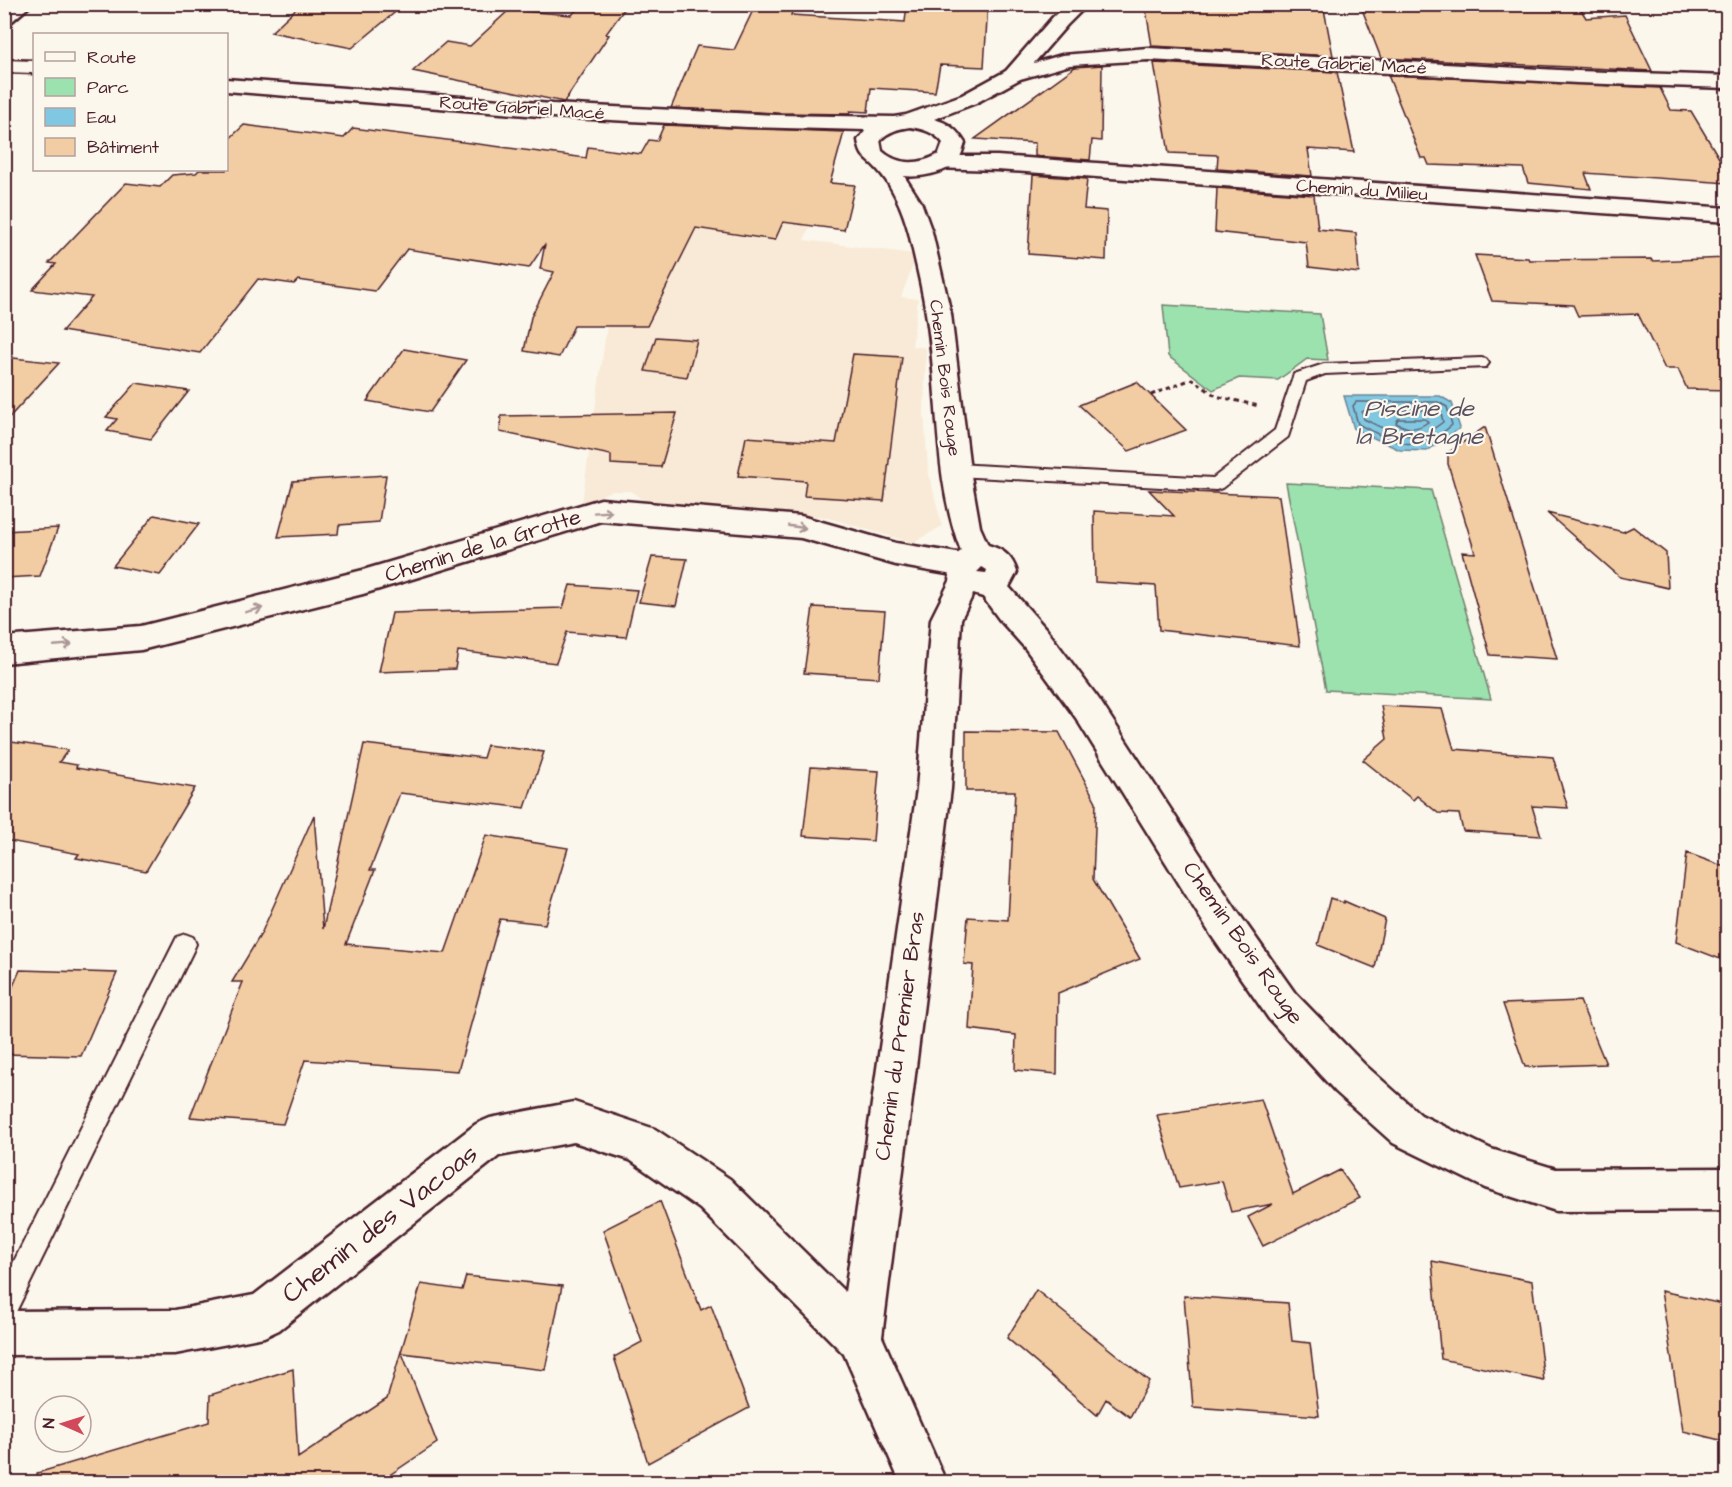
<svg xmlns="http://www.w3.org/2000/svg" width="1732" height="1487" font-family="'Architects Daughter',sans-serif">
<rect width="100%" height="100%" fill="#fbf7ec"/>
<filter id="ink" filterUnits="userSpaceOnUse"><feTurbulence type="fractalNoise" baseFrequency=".0167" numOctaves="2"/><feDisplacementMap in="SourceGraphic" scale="12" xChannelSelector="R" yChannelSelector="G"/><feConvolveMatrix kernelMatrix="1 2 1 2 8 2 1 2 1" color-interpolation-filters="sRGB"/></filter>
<g filter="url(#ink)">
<path fill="#f8ead6" d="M673 165 820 203 804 240 914 254V262L901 297 918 299 912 346 926 348 924 413 928 470 942 526 913 543 825 517 643 500 631 491H611L582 503 616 261Z"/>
<path fill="#9be2af" stroke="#72806d" stroke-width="1.5" d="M1163 305 1320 314 1328 360 1307 359 1278 380 1239 378 1213 390 1168 356Z
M1286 483 1431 490 1491 699 1326 690Z"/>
<path fill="#80c8e1" stroke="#6a8498" stroke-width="1.5" d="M1344 396H1440L1452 403 1460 428 1427 451 1400 450 1354 429Z"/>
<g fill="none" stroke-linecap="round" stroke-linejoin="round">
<path stroke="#606374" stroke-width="1.5" d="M1356 402H1438L1447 407 1452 425C1417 456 1395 443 1358 424L1353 406Z
M1365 410H1436L1441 412 1443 422C1414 446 1394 434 1364 419L1362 412Z
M1398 419H1425L1428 422C1417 430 1408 430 1396 423Z"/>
</g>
<path fill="#f2cca2" stroke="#4a1f2b" stroke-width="1.5" d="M301 4H405L352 48 271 32Z
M581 4H628L606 34 609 35 564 102 413 71 446 42 470 46 509 10 572 15Z
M756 4H795L791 15 905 22 907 4H988L984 67 940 65 935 92 871 88 868 112 850 111 849 114 776 113 671 108 697 46 734 50Z
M1145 4H1323L1333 56 1152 46Z
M1360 4H1570L1578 5 1586 18 1625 15 1652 71 1381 58Z
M1154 63 1337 72 1354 152 1308 149 1312 176 1217 169 1218 155 1169 153Z
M1102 65 1101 141 1092 140 1090 160 1035 156V143L975 139 1075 67Z
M1388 75 1660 88 1671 110 1691 111 1728 173V183L1585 173 1591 189 1528 183 1523 168 1429 165 1426 158H1421Z
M244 125 344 138 353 128 586 158 588 147 641 154 649 140 657 141 664 125 844 132 830 183 855 185 844 230 783 222 775 240 696 228 647 326H574L559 357 524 351 531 317 554 272 540 269 545 244 529 268 407 249 375 291 298 280 294 284 258 279 200 353 62 331 92 297 32 290 56 264 49 263 126 183 160 187 172 175 196 173 199 170H226V142Z
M1033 175 1087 179 1084 209 1107 211 1106 260 1028 254Z
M1217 188 1314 195 1318 229 1356 233 1359 273 1309 267 1306 242 1215 232Z
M1475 255 1528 258 1529 260 1651 259 1652 261 1728 258V390L1687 389 1678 369H1665L1638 314 1578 316 1573 305 1492 301Z
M656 337 697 340 687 377 645 371Z
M404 349 466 360 430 412 367 401Z
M853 354 902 357 884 501 804 496 806 481 738 476 746 437 836 443Z
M4 357 59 363 4 423Z
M1137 382 1186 430 1129 451 1079 405Z
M136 383 189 391 151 439 107 431 117 419 106 417Z
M677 413 661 467 611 464V455L500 432 501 416Z
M1485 427 1557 659 1490 655 1462 552 1475 553 1448 464V453Z
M386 475 379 522 339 525 338 534 278 537 293 481Z
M1149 490 1279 496 1300 646 1159 630 1156 586 1095 582 1094 511 1174 516Z
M1547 513 1623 532 1633 527 1666 553 1668 588 1620 577Z
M154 515 199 524 160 575 113 566Z
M58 528 40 576 4 578V531Z
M652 557 687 559 676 606 639 602Z
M570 585 637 590 626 637 567 632 556 663 458 651 455 669 379 672 392 613 563 608Z
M813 607 885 611 879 678 804 673Z
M1381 706 1442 709 1454 749 1553 757 1568 808 1532 806 1541 836 1463 831 1459 814 1438 813 1417 796 1413 800 1363 760 1387 739Z
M966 731 1059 732 1096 802 1093 879 1140 959 1058 993 1057 1074 1015 1070 1016 1035 969 1029 973 965 964 964 968 917 1008 920 1015 791H966Z
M4 741 68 750 59 762 77 765 76 768 195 788 146 871 76 858 79 854 4 840Z
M364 744 483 758 487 745 544 752 525 808 400 793 370 870H375L346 944 445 953 486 835 568 848 545 924 500 919 458 1071 305 1060 283 1124 190 1117 243 982H232L261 934 314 815 323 929Z
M811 767 879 771 873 841 803 836Z
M1687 853 1728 868V962L1676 942Z
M1330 898 1344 903V901L1385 919 1375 968 1318 945Z
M20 970 117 973 81 1056 4 1054V1007Z
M1580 1001 1606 1064 1525 1067 1503 1004Z
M1261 1099 1293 1194 1340 1170 1360 1198 1263 1246 1248 1217 1273 1204 1231 1212 1222 1181 1179 1188 1157 1115Z
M660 1201 701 1310 711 1305 749 1408 648 1463 614 1357 642 1342 603 1230Z
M1432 1261 1532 1281 1544 1381 1441 1359Z
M466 1276 562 1286 545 1370 402 1353 437 1443 379 1482H38L37 1473 209 1422 210 1395 293 1369 298 1458 387 1399 421 1284 462 1290Z
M1036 1290 1149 1381 1130 1417 1106 1399 1097 1415 1007 1338Z
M1661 1291 1728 1305V1442L1683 1431Z
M1184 1296 1288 1303 1292 1341 1310 1343 1319 1416 1193 1407Z"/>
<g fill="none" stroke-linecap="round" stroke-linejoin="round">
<defs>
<path id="lane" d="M1481 358 1486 359 1489 363 1486 367 1325 374 1306 381 1288 437 1222 488 1216 490 956 476 950 474 948 470 950 466 956 464 1213 478 1275 430 1294 374 1324 364Z
M185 934 193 937 196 944 193 951 13 1318 4 1322V1281L177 937Z"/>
<path id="street" d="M10 4H32L11 22 4 24V8Z
M1067 4H1088L1067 25 1020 79 1013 81 1006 79 1003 75 1006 71 1053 17Z
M941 156H997L1728 208V222L997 170 933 168 930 163 933 158Z
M601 499 801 516 896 543 963 554 973 557 978 565 974 571 980 580 961 619 951 789 882 1337 946 1482H900L844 1354 700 1209 630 1160 574 1142 499 1156 279 1330 264 1337 175 1354 4 1355V1311L175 1310 254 1295 476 1124 490 1118 574 1102 655 1129 730 1179 845 1292 917 789 931 619 953 575 896 565 801 538 601 521 363 594 141 650 4 663V637L141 626 363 570Z"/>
<path id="secondary" d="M1148 48 1577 71 1728 76V88L1577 83 1148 60 1070 65 1020 79 976 103 934 119C949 123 957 130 965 143 963 149 961 157 957 162 945 173 920 178 904 176L921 202 932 232 951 314 970 470 980 527 988 545C1004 550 1012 556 1017 572L1009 587 1047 630 1098 698 1237 911 1295 993 1364 1064 1421 1115 1491 1149 1556 1169 1728 1168V1210L1556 1211 1485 1188 1393 1143 1336 1092 1269 1019 1211 935 1076 718 1025 648 999 619 983 597 957 589C944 575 946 562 961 551 932 476 940 392 926 313 922 287 915 260 909 233 903 211 893 186 877 169 865 156 861 159 858 140L866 130 747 127 552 117 226 91V79L552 104 776 115 894 117 906 115 962 95 1006 71 1062 55ZM910 127C923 129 935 132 943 143L939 154C920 165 899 166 882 151L880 140C889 131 898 129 910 127ZM982 567 987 570 986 573 977 572Z
M4 60 34 61V73L4 72Z"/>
</defs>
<use href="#lane" stroke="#4a1f2b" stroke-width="4"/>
<use href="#street" stroke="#4a1f2b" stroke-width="5"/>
<use href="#secondary" stroke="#4a1f2b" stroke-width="5"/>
<path stroke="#4a1f2b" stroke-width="3" stroke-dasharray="4.5 4" stroke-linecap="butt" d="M1151 395 1192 379 1216 396 1259 406"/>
<use href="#lane" fill="#fbf7ec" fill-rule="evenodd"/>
<use href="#street" fill="#fbf7ec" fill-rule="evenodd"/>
<use href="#secondary" fill="#fbf7ec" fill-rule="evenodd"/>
</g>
<defs><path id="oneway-shaft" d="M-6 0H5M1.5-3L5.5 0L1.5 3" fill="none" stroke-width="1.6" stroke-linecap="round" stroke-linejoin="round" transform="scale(1.5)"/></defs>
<g stroke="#ab9695">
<use href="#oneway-shaft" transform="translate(603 512) rotate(-4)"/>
<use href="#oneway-shaft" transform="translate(797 527) rotate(8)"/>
<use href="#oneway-shaft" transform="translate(254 610) rotate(-14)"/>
<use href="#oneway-shaft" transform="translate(63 645) rotate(-5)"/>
</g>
</g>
<g text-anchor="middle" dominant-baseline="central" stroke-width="4.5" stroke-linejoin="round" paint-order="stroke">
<g font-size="18" fill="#4a1f2b" stroke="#fbf7ec">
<text transform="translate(1344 64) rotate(3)">Route Gabriel Macé</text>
<text transform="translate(522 108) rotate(4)">Route Gabriel Macé</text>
<text transform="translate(1362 190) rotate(4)">Chemin du Milieu</text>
<text transform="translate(945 378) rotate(83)">Chemin Bois Rouge</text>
</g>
<g font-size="22" fill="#4a1f2b" stroke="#fbf7ec">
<text transform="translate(483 546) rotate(-17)">Chemin de la Grotte</text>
<text transform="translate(1243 943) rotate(55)">Chemin Bois Rouge</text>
<text transform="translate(900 1036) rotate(-82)">Chemin du Premier Bras</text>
</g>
<g font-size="24" font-style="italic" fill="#5a5262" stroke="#fbf7ec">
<text x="1419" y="409">Piscine de<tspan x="1419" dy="28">la Bretagne</tspan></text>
</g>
<g font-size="27" fill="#4a1f2b" stroke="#fbf7ec">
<text transform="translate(380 1224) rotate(-38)">Chemin des Vacoas</text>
</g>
</g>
<rect width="1732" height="1487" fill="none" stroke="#fbf7ec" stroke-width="24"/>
<rect x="12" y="12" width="1708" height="1463" fill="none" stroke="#4a1f2b" stroke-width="2" filter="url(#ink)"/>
<rect x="33" y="33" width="195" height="138" fill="#fbf7ec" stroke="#b4a19f" stroke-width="1.5"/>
<rect x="45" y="52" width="30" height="9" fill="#fbf7ec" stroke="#b4a19f" stroke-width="1.5"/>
<text x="87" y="63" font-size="18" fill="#4a1f2b">Route</text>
<rect x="45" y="78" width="30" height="18" fill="#9be2af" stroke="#b4a19f" stroke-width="1.5"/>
<text x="87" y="93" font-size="18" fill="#4a1f2b">Parc</text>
<rect x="45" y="108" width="30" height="18" fill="#80c8e1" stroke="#b4a19f" stroke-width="1.5"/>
<text x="87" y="123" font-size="18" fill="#4a1f2b">Eau</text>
<rect x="45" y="138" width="30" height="18" fill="#f2cca2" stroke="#b4a19f" stroke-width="1.5"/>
<text x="87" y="153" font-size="18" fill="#4a1f2b">Bâtiment</text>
<g transform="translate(63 1424) rotate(273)"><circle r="28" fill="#fbf7ec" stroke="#b4a19f" stroke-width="1.5"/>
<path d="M0-4.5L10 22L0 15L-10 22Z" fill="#d1495b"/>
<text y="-9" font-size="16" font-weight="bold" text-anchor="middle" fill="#4a1f2b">N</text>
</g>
</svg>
